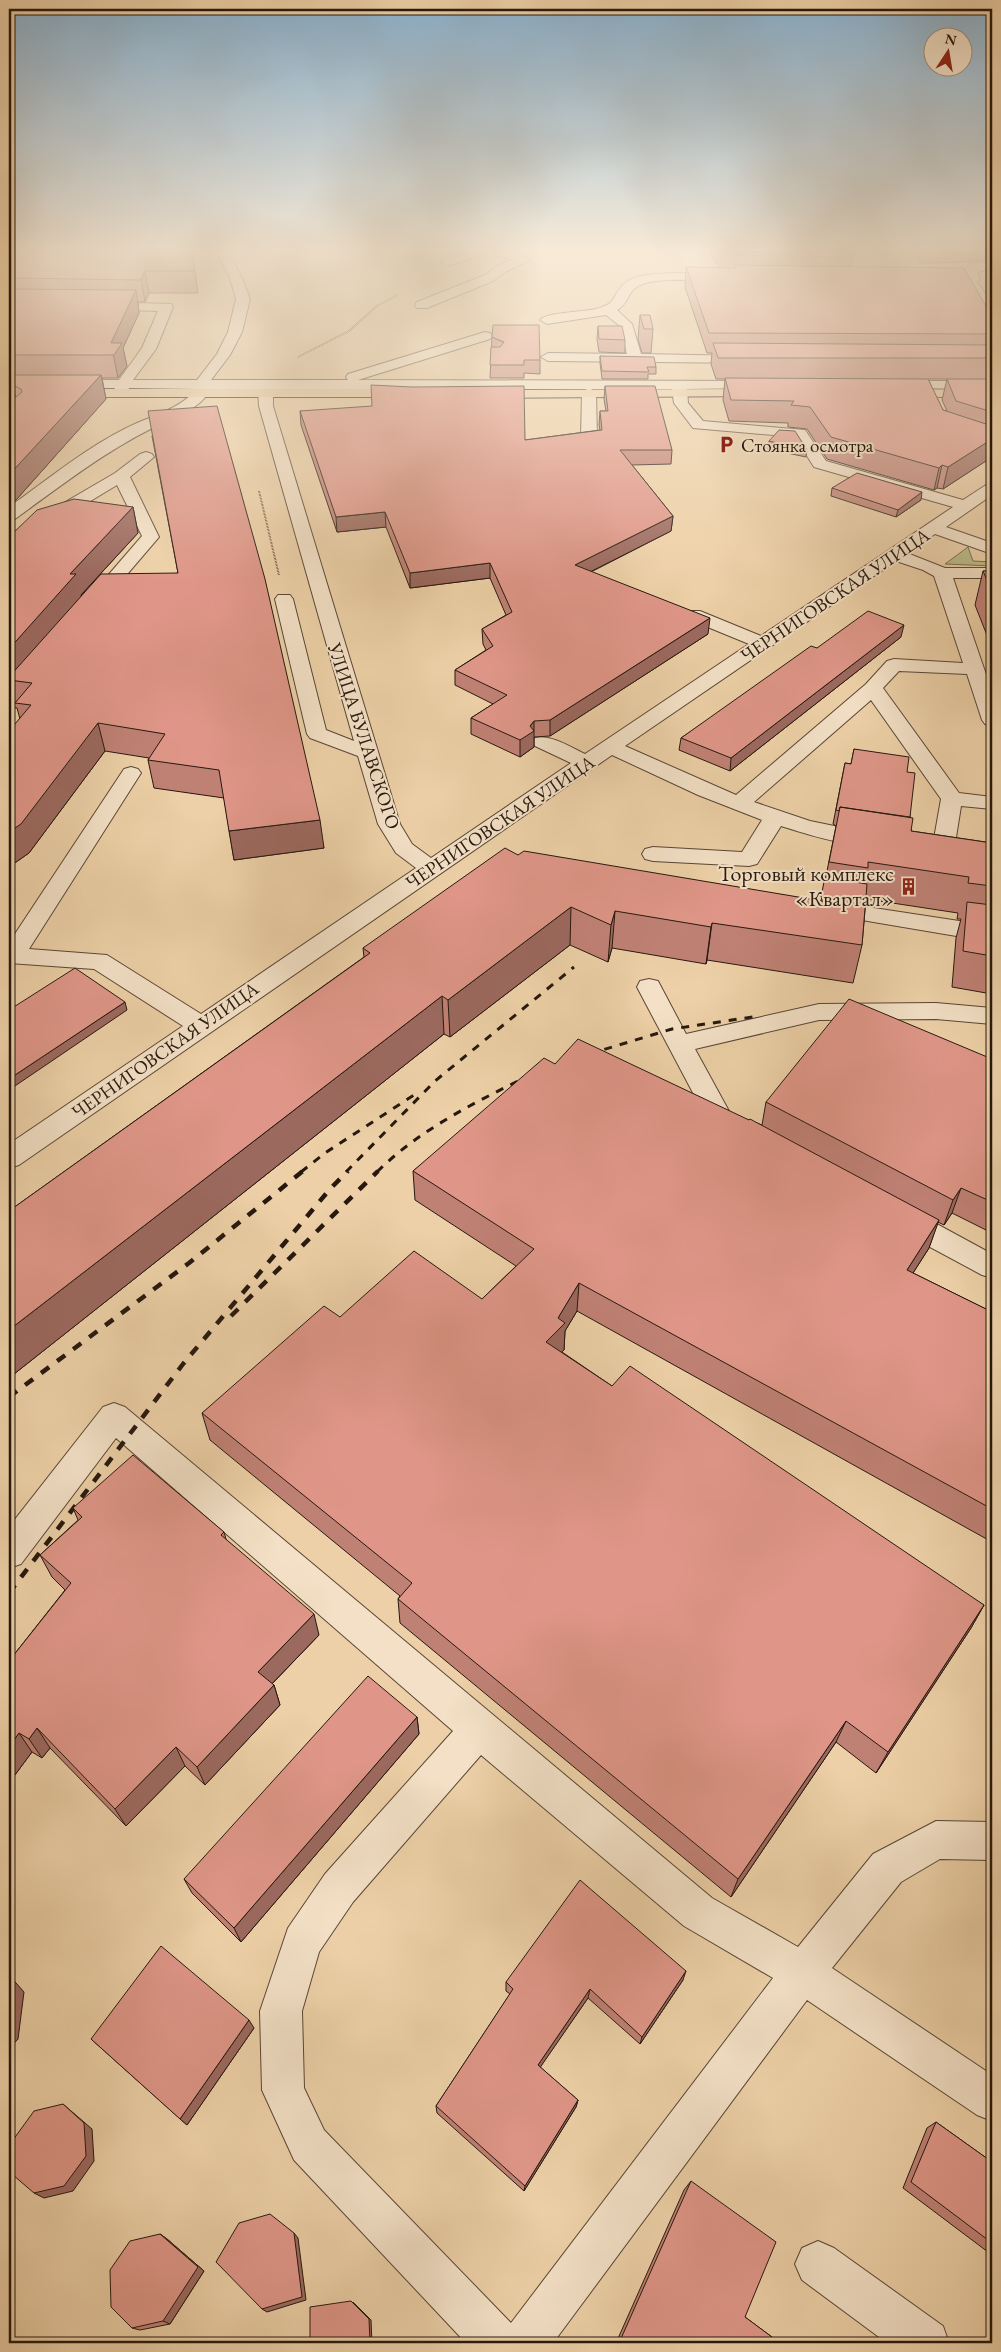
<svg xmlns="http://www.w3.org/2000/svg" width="1001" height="2352" font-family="'EB Garamond',serif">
<rect width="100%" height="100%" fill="#edd0a7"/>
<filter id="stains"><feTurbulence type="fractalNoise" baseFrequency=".004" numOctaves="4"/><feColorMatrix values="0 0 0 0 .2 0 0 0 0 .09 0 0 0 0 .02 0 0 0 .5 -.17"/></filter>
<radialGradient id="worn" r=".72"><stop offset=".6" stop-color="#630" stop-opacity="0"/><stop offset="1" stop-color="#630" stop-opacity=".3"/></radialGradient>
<path fill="#b9bb87" stroke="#706a4b" d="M968 547 973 561 992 562V566L945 564Z"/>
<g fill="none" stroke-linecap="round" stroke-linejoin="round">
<defs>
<path id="minor" d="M216 252H228L242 278 250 299 242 332 230 355 211 380H348L346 377 348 374 485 332 490 333 492 336 490 339 358 380 761 381 768 385 766 388 687 389 688 403 703 421 805 430 826 461 963 500 986 485 992 483V495L946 527 992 543V554L935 534 907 553 945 568H992V578H953L992 692V726L985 724 982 720 967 674 899 671 883 688 959 793 992 797V809L961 806 954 850 951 855 943 857 935 855 932 850 941 799 871 700 754 802 810 821 878 835 881 840 878 845C856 850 803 833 781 826L757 864 749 866 653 861 645 859 642 854 645 849 653 847 742 852 762 820 698 795 612 755 19 1165 9 1168V1144L183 1026 94 969 9 963V943L124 769 131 767 138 769 141 773 29 949 107 955 201 1014 416 868 396 853 378 824 358 756 310 738 307 734 275 599 278 595H290L293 599 326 730 354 741 259 406 258 389H209C206 403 185 413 172 419 114 444 66 482 15 519L9 520V507C50 478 90 444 137 423 153 416 187 405 195 389L129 388 125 396 120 397 113 393 115 388H9V380H119L142 348 158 311 95 309 93 306 100 302 171 304 173 307 156 349 133 380H197L217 354 228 332 236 299 230 278ZM273 389H587L582 393 581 437 589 442 597 437 596 393 591 389H672L674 403 693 428 795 437 814 467 953 507 761 636 700 611H688L685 615 688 619 749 644 585 754C570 747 551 734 535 738L532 742 535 746 571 763 431 858 412 844 400 824 273 406ZM896 561 923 570 934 576 963 663 894 659 887 661 866 684 736 795 625 746Z
M469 252H487L485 255 447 266 441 262 443 259Z
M494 252C505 251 522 251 530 260L505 272 493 281 427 308H417L415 305 417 302 485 275 497 266 512 260 496 255Z
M992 261V269L977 272 980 278 977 282 992 303V332L987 331 980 320 985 312 967 286H946L940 282 946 278H967L964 271 970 264Z
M676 273 723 274 729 278 723 282C702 281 649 275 634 289 627 295 628 304 617 310L632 324 641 354 749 356 756 360 754 363 548 361 541 357 548 353 627 354 620 326 606 315 547 324 540 320C547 312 584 312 596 309 618 303 611 297 623 285 635 273 660 274 676 273Z
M894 381H992V389L889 388 887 385Z
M146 452 152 454 154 457 130 477 159 537 100 606H88L85 602 142 536 117 485 21 543 15 549 9 550V535L115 473 140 454Z
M828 901 992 926V942L820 913 816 908 820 903Z
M649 979 658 981 686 1034 819 1004 936 1003 992 1008V1024L936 1019 819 1020 695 1049 730 1113 742 1121 746 1128 742 1135 733 1138 711 1127 637 987 640 981Z
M901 1207 911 1210 992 1254V1278L982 1275 891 1226 887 1218 891 1210Z
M114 1403 125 1407 712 1898 798 1947 873 1854 936 1821 992 1822V1860L940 1859 901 1882 832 1968 992 2075V2121L977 2115 807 2000 553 2343H466L294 2160 262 2090 260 2011 288 1928 325 1874 453 1731 116 1438 21 1564 9 1568V1527L103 1407ZM481 1755 684 1926 773 1978 511 2323 324 2130 304 2088 302 2011 319 1952 353 1902Z
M818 2241 834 2248 943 2326 949 2343H887L802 2280 795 2264 802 2248Z"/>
<path id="major" d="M9 389H408L415 393 408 397H9Z
M761 389 768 393 766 396 486 398 479 394 486 390Z
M899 389 992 390V398L894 396 892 393Z"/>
</defs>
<use href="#minor" stroke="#584635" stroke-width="2"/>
<use href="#major" stroke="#26180f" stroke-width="2"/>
<path stroke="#26180f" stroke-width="2" stroke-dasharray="0.5 1" stroke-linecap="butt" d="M298 357 349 331 377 306 398 295
M259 491 279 575"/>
<use href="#minor" fill="#f3e0c6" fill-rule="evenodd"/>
<use href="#major" fill="#edd0a7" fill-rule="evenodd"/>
<path stroke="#26180f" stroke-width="3" stroke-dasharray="8 8" stroke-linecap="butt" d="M589 1054 672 1029 759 1016
M301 1172 325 1153 417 1093
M346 1172 435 1081 574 967
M377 1172C420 1129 476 1102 530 1075"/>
<path stroke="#26180f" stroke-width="4.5" stroke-dasharray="10 10" stroke-linecap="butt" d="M231 1316 378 1171
M9 1397 189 1263 303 1171
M9 1593 183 1364 330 1189 348 1171"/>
</g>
<path fill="#c08175" stroke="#26180f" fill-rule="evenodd" d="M9 252H192L198 293H149L145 302H138L139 313 123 348 127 366 118 378H102L106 399 16 500 9 505Z
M711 252H849L853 257 851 267 991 315 992 314V457L943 489 937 488 934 490 827 459 807 429 788 427V423L729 421 723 400 725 379H716L711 364 712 353H707L685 287 686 267 720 268 711 255ZM928 379H947L942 400 947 411 943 410Z
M914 252H992V260V259L969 262 921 263Z
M640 315 653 329 651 353H642L638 339Z
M598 326 625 340V353L599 352 597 339Z
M492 337 540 360V374L524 373V378H490Z
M600 356 656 367V374H648V379H602L600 363Z
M605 386 672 450 671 464 632 465 673 516 671 531 591 572 708 634 550 736 534 737V747L520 757 471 734V718L493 704 455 685V670L486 650 483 644 482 629 506 615 490 578 410 588 386 527 337 532 301 425 300 411 525 440 600 430 599 425 600 411H606L604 399Z
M152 436 324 848 234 860 224 798 154 788 148 760 149 758 105 751 29 853 9 867V731L20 719 17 708 9 707V537L133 507 138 533 81 595V596L178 573Z
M769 441 807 450 806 457 768 449Z
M832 488 921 500 896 517 831 496Z
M983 571H992V648L975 605Z
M901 637 730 771 679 750 681 738 817 648Z
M854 749 907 772 911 831 992 843V994L952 987 956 938 961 919H957L958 913 866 899 862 945 853 983 707 960 706 964 612 948 608 962 570 945 450 1037 444 1034 9 1378V1211L364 957 363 948 518 855 821 901 836 826 833 824 845 763 851 764Z
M992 1059V1233L952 1213 944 1225 938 1222 929 1248 913 1273 992 1312V1542L577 1311 565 1331 564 1350 562 1352 612 1386 984 1605 971 1628 876 1773 836 1742 731 1897 400 1623 398 1599 400 1596 210 1440 202 1413 340 1317 482 1299 516 1266 415 1200 413 1171 555 1064 749 1120 762 1125 766 1102Z
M73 1508 224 1532 226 1539 319 1635 272 1684 274 1685 280 1705 205 1785 185 1766 126 1826 50 1748 42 1758 32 1752 9 1783V1661L65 1590 52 1577 40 1555 78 1520Z
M417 1717 419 1734 241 1942 192 1893 184 1879Z
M683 1980 640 2044 588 1998 540 2067 578 2100 576 2107 524 2191 437 2113 436 2106 510 1994 506 1991V1982Z
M254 2028 187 2125 91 2039Z
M936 2122 992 2162V2255L903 2188 927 2128Z
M691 2181 745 2317 780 2343H616L684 2190Z
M160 2234 167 2239 204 2271 170 2324 140 2330 132 2328Z"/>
<path fill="#9c695f" stroke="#26180f" d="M972 252H992V259L969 262Z
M145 271 149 293 145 302 141 280Z
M136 290 139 313 123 348 127 366 118 378 111 343Z
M101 375 106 399 16 500 9 505V475Z
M13 385 18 408 9 413V386Z
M992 439V457L943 489 948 467Z
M942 465 937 488 934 490 939 468Z
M922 492 921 500 896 517 898 510Z
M133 507 138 533 81 595 82 601 9 680V649L70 574Z
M385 512 386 527 337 532 336 517Z
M673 516 671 531 574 580 575 565Z
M490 563V578L410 588V573Z
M710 618 708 634 550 736V720Z
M904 625 901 637 730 771 731 758Z
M534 721V747L520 757V740Z
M98 723 105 751 29 853 9 867V832Z
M320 820 324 848 234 860 229 831Z
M571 907 570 945 450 1037 448 1000Z
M615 911 612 948 608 962 611 925Z
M712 923 707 960 706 964 711 927Z
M442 996 444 1034 9 1378V1330Z
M125 1002 127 1010 9 1090V1079Z
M961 1188 952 1213 944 1225 953 1200Z
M939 1220 929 1248 897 1298 907 1270Z
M579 1283 577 1311 565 1331 564 1350 544 1369 546 1342 558 1318Z
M984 1605 971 1628 876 1773 888 1752Z
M314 1614 319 1635 264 1692 258 1672Z
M274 1685 280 1705 205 1785 197 1767Z
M417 1717 419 1734 241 1942 234 1928Z
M846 1721 836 1742 731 1897 738 1879Z
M37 1728 50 1748 42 1758 29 1739Z
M19 1733 32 1752 9 1783V1747Z
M176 1747 185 1766 126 1826 115 1809Z
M686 1971 683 1980 640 2044 642 2037Z
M9 1975 24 1992 18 2039 9 2049Z
M590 1989 588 1998 537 2072 538 2065Z
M249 2020 254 2028 187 2125 180 2119Z
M578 2100 576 2107 524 2191 525 2186Z
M63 2104 92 2129 94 2161 73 2191 44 2198 34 2193Z
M294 2233 298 2238 306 2300 267 2312 262 2309Z
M160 2234 167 2239 204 2271 170 2324 163 2321Z
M353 2302 371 2320 372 2343H370Z"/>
<path fill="#df9688" stroke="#26180f" d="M16 252H192L195 271H145L141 280 9 278V253H16Z
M723 252H849L853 257 726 255Z
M734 265 964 268 991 315 992 314V334L709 333 686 267 736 268Z
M9 289 136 290 111 343H122L114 355H9Z
M640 315H650L653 329H644Z
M493 325H539L540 360H524V365H490L491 347H500L504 342 492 337Z
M598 326H622L625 340 599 339Z
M713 343 992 345V358H718Z
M600 356 654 357 656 367H647L649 372 602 371Z
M9 375H101L9 475V403L22 392 21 389 13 385 9 386Z
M725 378 928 379 943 410 992 426V439L948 467 942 465 939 468 831 437 810 407 791 405 794 401 731 400Z
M947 379H992V412L956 401Z
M371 385 412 387 524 386 525 440 602 430 600 411H608L605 386H655L672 450H620L673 516 575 565 710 618 550 720 534 721 530 726 534 731 520 740 471 718 507 695 455 670 493 646 482 629 512 612 490 563 410 573 385 512 336 517 300 411 372 406Z
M217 406 265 579 320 820 229 831 219 770 148 760 165 734 98 723 21 824 9 832V731L31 705 15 703 32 683 9 680V677L101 574 178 573 148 411Z
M779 430 795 431 807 450 769 441Z
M857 473 922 492 898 510 832 488Z
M74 499 133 507 70 574H76L9 649V537L37 510Z
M983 571H992V592Z
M868 611 904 625 731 758 681 738 811 646 817 648Z
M854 749 909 757 907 772 915 773 910 817 840 807 839 811 836 810 845 763 851 764Z
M840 807 913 818 911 831 992 843V886L968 883 969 877 868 862V868L829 862Z
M505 848 518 855 524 851 834 903 821 897 825 877 867 884 862 945 712 923 711 927 615 911 611 925 571 907 448 1000 442 996 9 1330V1211L370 953 363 948Z
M967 902 992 905V956L963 951Z
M75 968 125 1002 9 1079V1010Z
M849 999 992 1059V1202L961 1188 953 1200 766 1102Z
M578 1039 749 1120 750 1119 939 1220 907 1270 992 1312V1509L579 1283 558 1318 565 1323 546 1342 612 1386 630 1366 984 1605 888 1752 846 1721 738 1879 398 1599 412 1583 202 1413 324 1306 340 1317 414 1251 482 1299 534 1249 413 1171 544 1058 555 1064Z
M133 1455 224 1532 221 1535 314 1614 258 1672 274 1685 197 1767 176 1747 115 1809 37 1728 29 1739 19 1733 9 1747V1661L71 1583 40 1555 82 1517 73 1508Z
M368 1676 417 1717 234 1928 184 1879Z
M580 1880 686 1971 642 2037 590 1989 538 2065 578 2100 525 2186 436 2106 513 1989 506 1982Z
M161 1946 249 2020 180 2119 91 2039Z
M9 1977 14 1983 9 2030Z
M63 2104 84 2123 86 2156 64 2186 34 2193 13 2175V2140L34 2111Z
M936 2122 992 2162V2243L911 2182Z
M691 2181 776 2242 745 2317 780 2343H619Z
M270 2214 294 2233 302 2297 262 2309 216 2262 239 2223Z
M160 2234 198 2267 163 2321 132 2328 111 2307 110 2270 130 2241Z
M351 2301 369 2319 370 2343H310V2307Z"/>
<linearGradient id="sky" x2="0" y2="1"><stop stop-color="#8ab4d3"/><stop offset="0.43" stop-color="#f7ead7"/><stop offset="1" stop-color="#f7ead7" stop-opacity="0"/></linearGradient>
<rect width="1001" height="581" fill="url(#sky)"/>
<defs>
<symbol id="parking-bare" viewBox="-9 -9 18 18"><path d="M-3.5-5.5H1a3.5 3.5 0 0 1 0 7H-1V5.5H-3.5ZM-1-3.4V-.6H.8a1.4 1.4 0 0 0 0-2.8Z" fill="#8f2418" stroke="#f3e0c6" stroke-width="2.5" paint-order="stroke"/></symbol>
<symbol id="building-bare" viewBox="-9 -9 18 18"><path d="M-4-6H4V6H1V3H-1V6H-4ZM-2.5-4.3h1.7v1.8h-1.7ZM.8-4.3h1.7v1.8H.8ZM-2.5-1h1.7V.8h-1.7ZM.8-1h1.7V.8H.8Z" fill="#8f2418" stroke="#f3e0c6" stroke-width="2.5" paint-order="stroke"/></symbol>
</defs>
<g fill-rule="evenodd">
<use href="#parking-bare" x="714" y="432" width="25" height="25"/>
<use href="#building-bare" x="896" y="874" width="25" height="25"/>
</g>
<g text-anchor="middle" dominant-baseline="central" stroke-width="4" stroke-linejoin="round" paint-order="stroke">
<g font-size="19" fill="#26180f" stroke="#f3e0c6" text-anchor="start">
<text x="741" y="445">Стоянка осмотра</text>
</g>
<g font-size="19" fill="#26180f" stroke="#f3e0c6">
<text transform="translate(835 595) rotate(-34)">ЧЕРНИГОВСКАЯ УЛИЦА</text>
<text transform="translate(364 736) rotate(72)">УЛИЦА БУЛАВСКОГО</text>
<text transform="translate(500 822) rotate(-34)">ЧЕРНИГОВСКАЯ УЛИЦА</text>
<text transform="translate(165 1050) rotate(-35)">ЧЕРНИГОВСКАЯ УЛИЦА</text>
</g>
<g font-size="22" fill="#26180f" stroke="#f3e0c6" text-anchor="end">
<text x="894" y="873">Торговый комплекс<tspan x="894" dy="25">«Квартал»</tspan></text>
</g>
</g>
<rect width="1001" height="2352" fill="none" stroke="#edd0a7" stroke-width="30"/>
<rect x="10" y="10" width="981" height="2332" fill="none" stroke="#26180f" stroke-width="2.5"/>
<rect x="15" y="15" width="971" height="2322" fill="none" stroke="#26180f"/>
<g transform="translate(948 52) rotate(12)"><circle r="24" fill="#f3e0c6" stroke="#a1907d"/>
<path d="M0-4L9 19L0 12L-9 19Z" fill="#8f2418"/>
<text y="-8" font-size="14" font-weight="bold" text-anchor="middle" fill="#26180f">N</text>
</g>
<rect width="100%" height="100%" filter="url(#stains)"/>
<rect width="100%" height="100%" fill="url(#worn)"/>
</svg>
